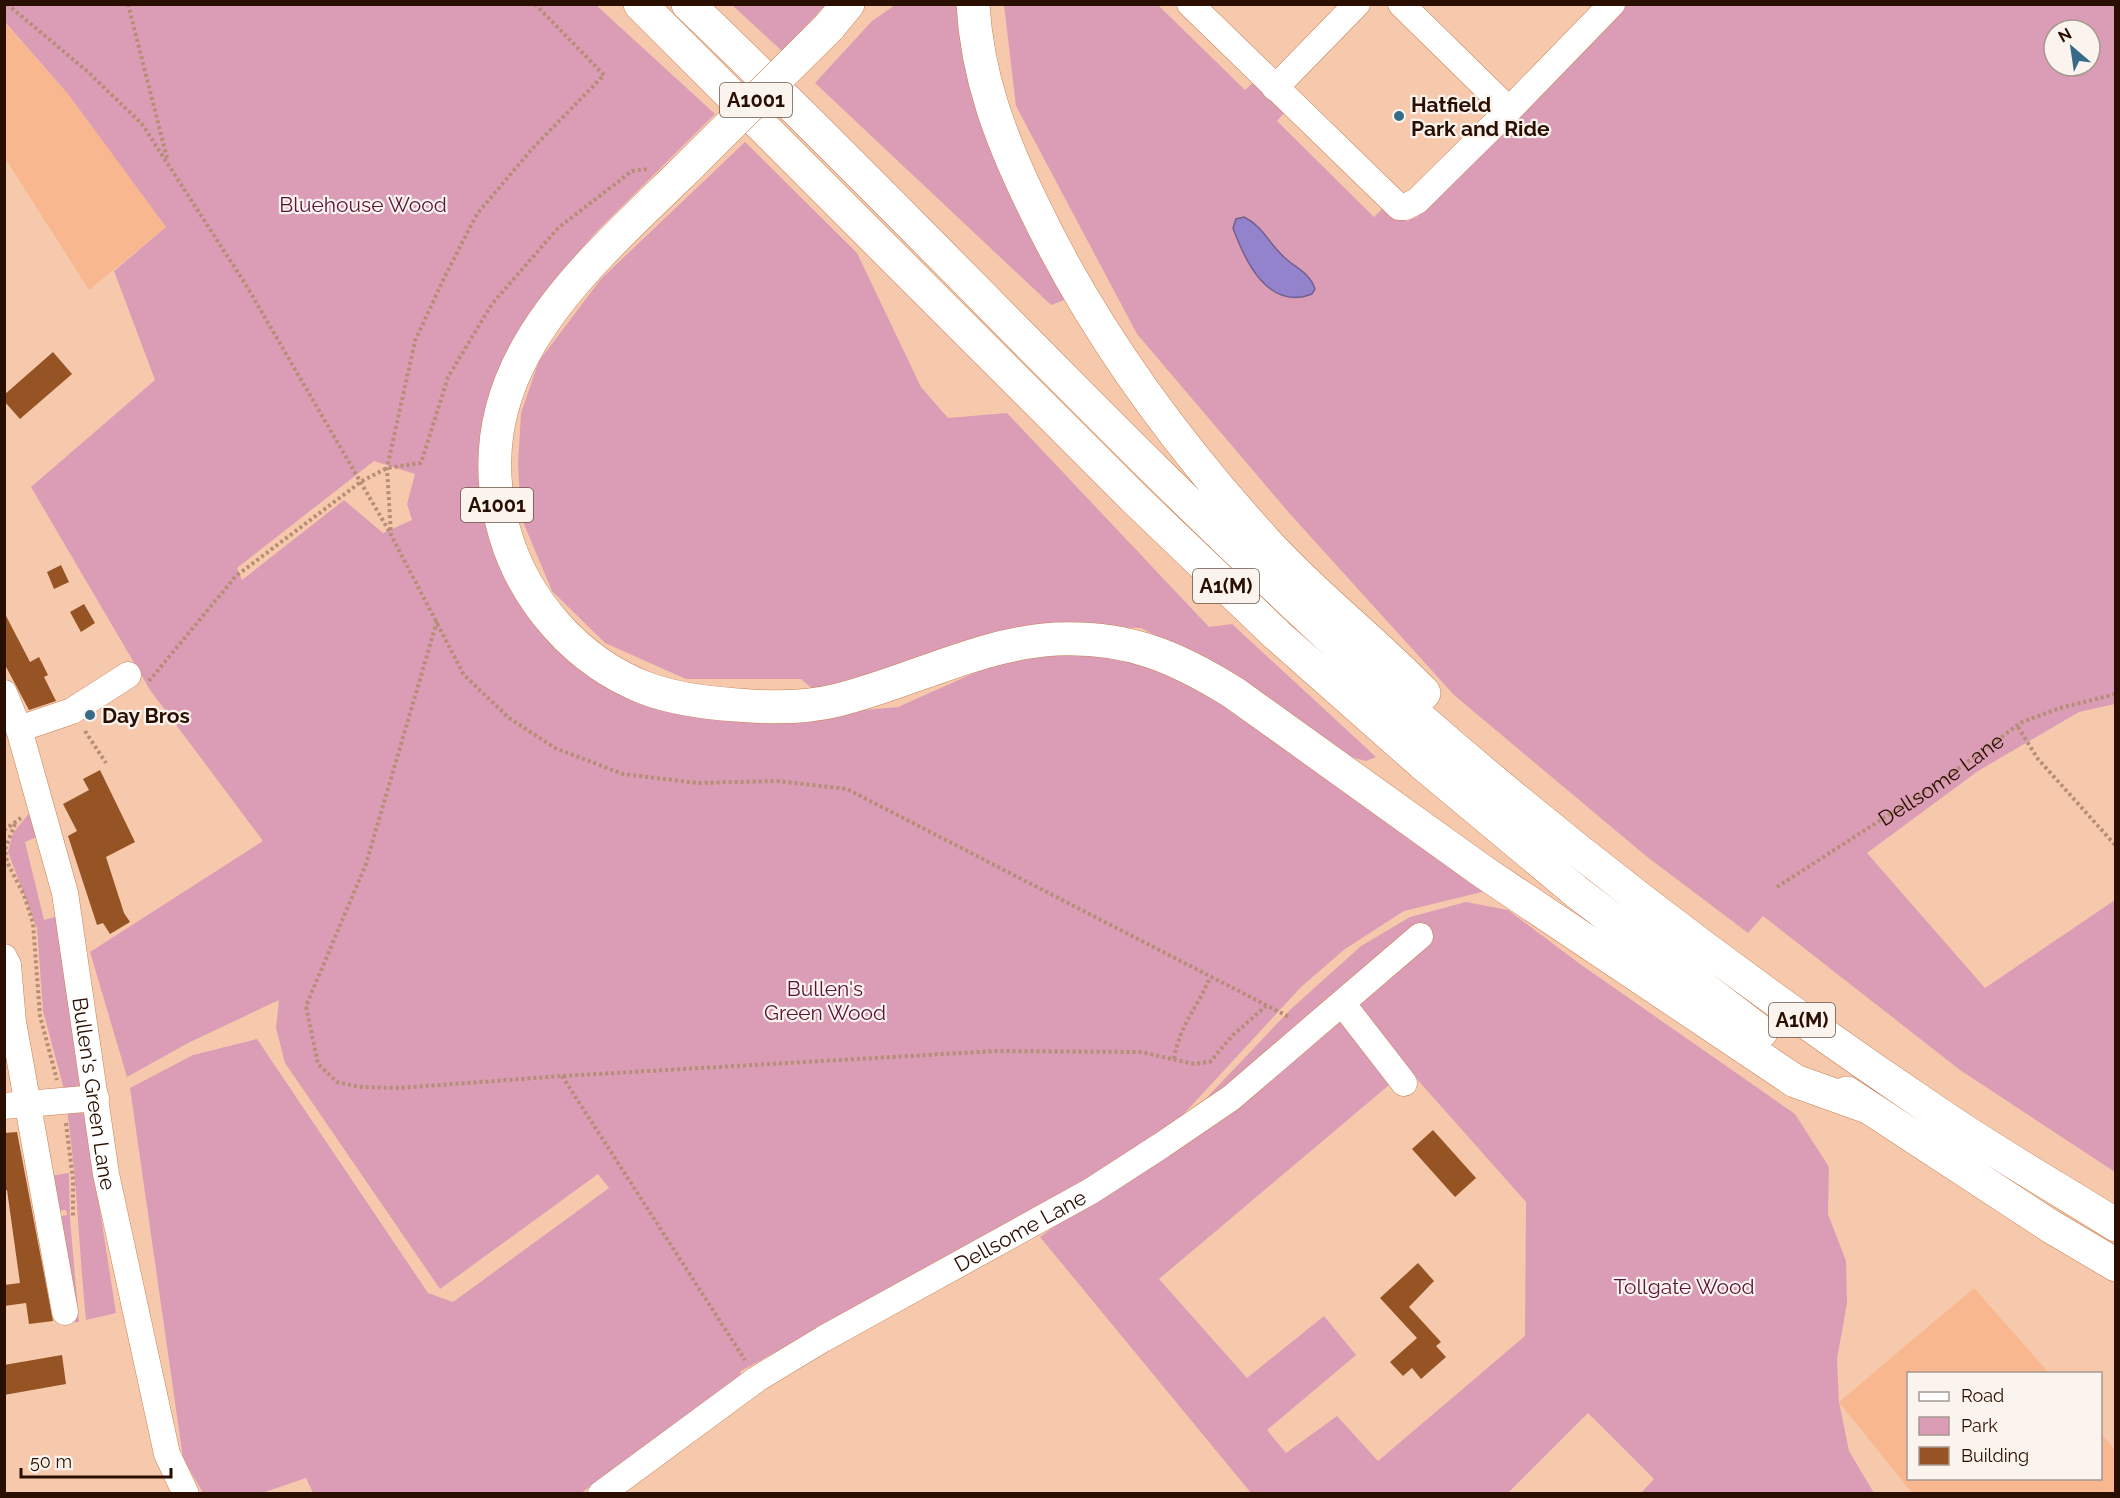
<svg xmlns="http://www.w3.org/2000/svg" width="2120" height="1498" font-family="Raleway,sans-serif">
<rect width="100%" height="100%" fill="#f6c9ad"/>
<path fill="#f8b78e" d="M4 22 68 94 166 227 89 290 5 158Z
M1974 1288 2049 1373 1908 1374V1478H2100L2101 1433 2115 1450V1493H1912L1839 1402Z"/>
<path fill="#db9db6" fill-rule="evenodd" d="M4 5H596L715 114 596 232 536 303 506 360 493 534 589 671 752 720 898 707 1010 657 1098 651 1173 672 1319 765 1490 890 1404 911 1345 949 1301 987 1180 1118 1082 1185 741 1371 739 1381 581 1493H313L306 1478 262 1493H203L183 1458 130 1088 193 1055 257 1039 428 1293 453 1302 609 1188 598 1174 440 1289 285 1063 276 1028 279 1000 188 1043 127 1077 90 952 263 841 150 690 31 487 155 380 114 271 166 227 68 94 5 22ZM374 461 415 474 407 504 412 520 383 533 344 500 242 580 237 568Z
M732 5H825L783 52Z
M895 5H956L964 16 1070 298 1051 305 815 83 872 21Z
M1004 5H1158L1245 90 1255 81 1286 111 1277 121 1374 217 1384 207 1407 221 1417 217 1625 5H2115V704L2079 712 1978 771 1867 853 1985 988 2115 900V1172L1960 1070 1763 916 1748 933 1646 856 1454 695 1290 514 1137 334 1016 106ZM2054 30H2090V66H2054Z
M745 142 857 253 921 387 948 418 1007 413 1209 627 1232 624 1376 757 1366 761 1339 754 1231 674 1141 628 1054 626 815 691 801 679H686L605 643 552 591 521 517 518 464 521 413 539 361 601 279Z
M32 810 39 836 25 842 44 920 58 916 85 1079 79 1089 65 1093 43 1011 37 929 8 852 13 833Z
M1466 902 1508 910 1580 964 1795 1114 1829 1167 1828 1214 1846 1261 1847 1303 1837 1359 1839 1402 1849 1451 1874 1493H1641L1654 1479 1588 1413 1508 1493H1251L1040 1237 1156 1151 1291 1009 1361 946 1410 917ZM1408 1069 1526 1202 1525 1336 1378 1461 1337 1416 1286 1453 1267 1430 1356 1355 1324 1316 1247 1378 1159 1279Z
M67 1110 85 1114 116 1313 86 1320C79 1250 77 1179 67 1110Z
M69 1173 70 1219 79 1322H63L58 1217 67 1215 66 1210 57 1211 50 1176Z"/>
<path fill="#9382cc" stroke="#74608f" stroke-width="1.5" d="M1244 217C1263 226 1269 244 1285 258 1296 268 1310 273 1315 289L1312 294C1268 311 1245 261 1233 228L1236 219Z"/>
<path fill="#965323" d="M53 352 72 374 20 419 4 401V395Z
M61 565 69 582 54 589 47 572Z
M84 604 95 623 81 632 70 612Z
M4 612 30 662 39 657 48 675 44 677 56 701 29 710 4 663Z
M100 770 135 842 106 857 124 913 130 922 110 934 103 923 97 925 68 836 77 831 63 804 89 790 83 779Z
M1433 1130 1476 1178 1455 1197 1412 1149Z
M17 1132 53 1321 29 1324 26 1303 4 1306V1285L20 1283 7 1190 4 1191V1133Z
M1418 1263 1434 1281 1409 1307 1441 1342 1436 1346 1446 1357 1421 1379 1412 1368 1403 1376 1390 1362 1417 1338 1380 1298Z
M62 1355 66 1384 4 1395V1365Z"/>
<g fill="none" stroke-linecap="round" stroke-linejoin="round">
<defs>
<g id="minor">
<path d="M1190 4 1399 207H1405L1417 201 1509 110"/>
<path d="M1401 4 1509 110 1612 4"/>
<path d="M1275 88 1357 4"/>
<path id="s2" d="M4 693 19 729 65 893 106 1174 167 1454 186 1494"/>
<path d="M19 729 72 711 128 675"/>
<path d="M4 957 8 965 13 1022 65 1312"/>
<path d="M1342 1003 1404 1083"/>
<path d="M4 1106 96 1098"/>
<path id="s3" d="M601 1494 757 1379 823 1339 1091 1191 1162 1145 1231 1098 1420 936"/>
</g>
<path id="highway" d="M640 4 1135 499 1277 635 1422 763 1578 893 1761 1032
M688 4C912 218 1121 447 1349 655 1533 823 1732 975 1939 1114 1996 1153 2057 1188 2116 1225
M973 4C977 77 1001 139 1032 203 1091 328 1173 440 1266 542 1315 596 1374 641 1424 693
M829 27 848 4
M683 172C580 272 458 374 505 534 525 602 578 662 645 688 674 699 707 703 737 705 770 708 806 708 838 700 911 682 981 643 1056 639 1127 636 1175 656 1234 693L1485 873 1795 1081 1865 1106
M1847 1093 2050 1226 2116 1265"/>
</defs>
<use href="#minor" stroke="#c88153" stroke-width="27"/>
<use href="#highway" stroke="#c88153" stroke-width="34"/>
<g stroke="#b68e76" stroke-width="4" stroke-dasharray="3 3" stroke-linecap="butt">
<path d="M7 4 88 72 142 124 246 285 389 531"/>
<path d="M128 4 167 158"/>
<path d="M535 4 604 75 531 150 477 214 445 276 415 341 387 468 391 535 464 675 509 718 555 748 623 774 698 783 777 781 847 789 1291 1018"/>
<path d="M437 621 366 864 306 1006 318 1064 337 1082 359 1087 399 1088 562 1076 996 1051 1141 1052 1194 1064 1210 1062 1232 1036 1266 1006"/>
<path d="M149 681 236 576 362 481 387 468 421 463 448 377 492 304 558 228 632 171 648 169"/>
<path d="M2018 727 2038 759 2116 846"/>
<path d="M85 731 106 763"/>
<path d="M15 824 5 849 7 862 24 895 33 923 40 1016 57 1080"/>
<path d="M4 830 21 818"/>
<path id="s1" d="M1777 887 1944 779 2022 722 2060 708 2116 694"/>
<path d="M1174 1059C1180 1023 1198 1008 1210 977"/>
<path d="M562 1076 745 1360"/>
<path d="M66 1123 73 1180V1217"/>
</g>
<use href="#minor" stroke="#fff" stroke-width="26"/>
<use href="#highway" stroke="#fff" stroke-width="33"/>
<defs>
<path id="highway-bridge" d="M683 172 829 27"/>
</defs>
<use href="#highway-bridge" stroke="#c88153" stroke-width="34" stroke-linecap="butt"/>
<use href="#highway-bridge" stroke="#fff" stroke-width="33"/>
</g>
<g fill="#376c88" stroke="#fbf3ee" stroke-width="2">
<circle cx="1399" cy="116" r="6"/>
<circle cx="90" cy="715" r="6"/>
</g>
<g text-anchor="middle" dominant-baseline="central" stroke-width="4.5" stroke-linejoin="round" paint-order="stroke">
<g fill="#fbf3ee" stroke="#695347" stroke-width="1.5">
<rect x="720" y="83" width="72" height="34" rx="4.5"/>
<rect x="461" y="488" width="72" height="34" rx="4.5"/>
<rect x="1193" y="569" width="66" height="34" rx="4.5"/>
<rect x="1769" y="1003" width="66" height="34" rx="4.5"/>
</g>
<g font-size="20" font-weight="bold" fill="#2a0f00">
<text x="756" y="100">A1001</text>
<text x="497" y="505">A1001</text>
<text x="1226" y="586">A1(M)</text>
<text x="1802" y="1020">A1(M)</text>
</g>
<g font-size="21" font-weight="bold" fill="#2a0f00" stroke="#fbf3ee" text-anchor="start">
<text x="1411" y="104">Hatfield<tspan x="1411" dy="24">Park and Ride</tspan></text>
<text x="102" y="715">Day Bros</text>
</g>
<g font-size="21" fill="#5c1339" stroke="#fbf3ee">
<text x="363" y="204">Bluehouse Wood</text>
<text x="825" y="988">Bullen's<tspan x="825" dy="24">Green Wood</tspan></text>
<text x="1684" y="1286">Tollgate Wood</text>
</g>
<g font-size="21" fill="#2a0f00" stroke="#fbf3ee">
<text stroke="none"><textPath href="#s1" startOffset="196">Dellsome Lane</textPath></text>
<text stroke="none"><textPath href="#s2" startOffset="412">Bullen's Green Lane</textPath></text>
<text stroke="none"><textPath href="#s3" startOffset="496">Dellsome Lane</textPath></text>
</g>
</g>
<rect width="2120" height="1498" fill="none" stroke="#2a0f00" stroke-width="12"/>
<rect x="1907" y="1372" width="195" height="108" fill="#fbf3ee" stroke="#a7988f" stroke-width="1.5"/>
<rect x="1919" y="1392" width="30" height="9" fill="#ffffff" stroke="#a7988f" stroke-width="1.5"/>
<text x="1961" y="1402" font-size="18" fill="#2a0f00">Road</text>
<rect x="1919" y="1417" width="30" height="18" fill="#db9db6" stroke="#a7988f" stroke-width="1.5"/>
<text x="1961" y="1432" font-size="18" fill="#2a0f00">Park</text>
<rect x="1919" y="1447" width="30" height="18" fill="#965323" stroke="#a7988f" stroke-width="1.5"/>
<text x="1961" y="1462" font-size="18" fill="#2a0f00">Building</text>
<g transform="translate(2072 48) rotate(331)"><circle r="28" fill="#fbf3ee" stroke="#a7988f" stroke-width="1.5"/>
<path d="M0-4.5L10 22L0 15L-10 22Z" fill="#376c88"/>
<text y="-9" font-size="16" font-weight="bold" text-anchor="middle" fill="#2a0f00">N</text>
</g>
<path d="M21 1468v9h150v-9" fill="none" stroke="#2a0f00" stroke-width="3"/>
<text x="30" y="1468" font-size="18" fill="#2a0f00" stroke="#fbf3ee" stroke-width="4.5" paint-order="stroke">50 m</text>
</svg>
